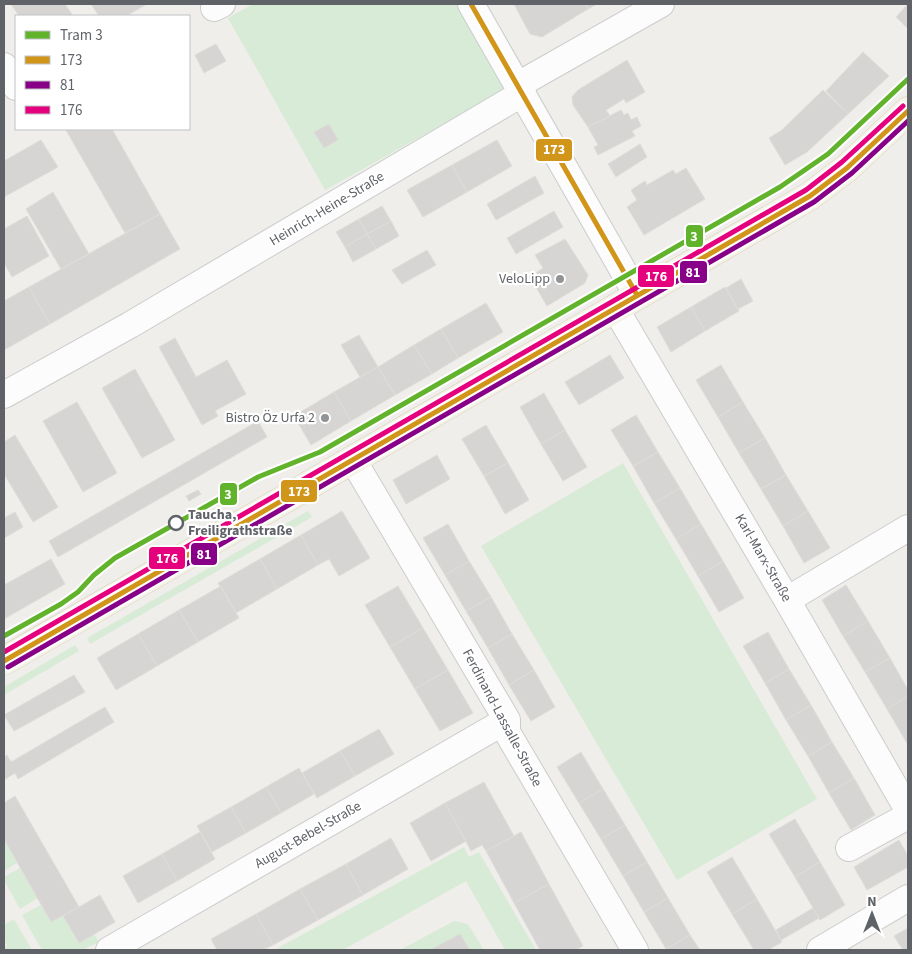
<svg xmlns="http://www.w3.org/2000/svg" width="912" height="954" font-family="'Source Sans 3',sans-serif">
<rect width="100%" height="100%" fill="#efeeea"/>
<path fill="#d8ebd6" d="M253 4H457L505 90 325 190 228 18Z
M623 463 817 799 677 880 481 546Z
M308 511 312 517 90 644 87 638Z
M75 645 79 651 4 695V687Z
M4 839 17 863 4 871Z
M464 847 469 857 479 852 536 950H505L466 881 343 950H274Z
M20 868 38 898 20 909 4 880V877Z
M41 905 51 922 63 916 78 942 94 934 99 942 82 950H42L22 915Z
M14 919 32 950H4V948L7 945 4 940V925Z
M454 921 468 924 484 950H400Z"/>
<path fill="#d6d5d3" stroke="#deddd9" d="M11 4H65L73 16H19Z
M91 4H147L126 16H99Z
M514 4H585L588 9 542 37 530 34Z
M585 4H597L588 9Z
M908 4V29L896 17Z
M216 44 226 61 204 73 195 55Z
M863 52 889 76 848 114 826 91Z
M627 60 645 92 626 103 624 99 606 110 610 116 588 127 573 105 572 97 578 90Z
M823 90 848 114 807 152 785 165 769 138 782 130Z
M621 110 624 115 628 113 631 120 637 117 641 126 632 131 635 136 598 155 594 147 598 145 588 127Z
M329 124 338 140 324 148 314 132Z
M67 129H112L160 214 125 233 66 130Z
M41 140 58 167 4 197V161Z
M497 140 512 166 467 192 452 165Z
M640 144 647 157 616 177 608 164Z
M452 165 467 192 423 217 407 190Z
M686 168 705 199 644 235 627 207 637 200 631 190 645 181 647 185 673 170 676 174Z
M535 176 544 193 496 220 487 204Z
M53 192 89 254 61 269 26 209Z
M382 206 391 221 367 234 359 219Z
M554 211 563 227 516 254 507 238Z
M160 214 180 249 50 324 29 287Z
M27 216 49 256 12 277 4 263V229Z
M359 219 367 234 345 247 336 232Z
M391 221 399 236 376 249 367 234Z
M367 234 376 249 353 262 345 247Z
M565 239 588 275 585 283 547 306 530 277 543 268 535 255Z
M427 250 436 265 402 284 392 270Z
M741 279 753 301 738 309 726 288Z
M29 287 50 324 4 350V301Z
M725 287 739 311 705 331 691 307Z
M486 303 503 332 458 358 441 329Z
M691 307 705 331 671 352 657 327Z
M441 329 458 358 432 374 414 345Z
M359 335 378 367 360 377 341 345Z
M175 338 196 377 227 360 246 394 215 411 218 416 202 425 159 347Z
M414 345 432 374 395 395 378 367Z
M610 355 624 378 579 405 565 382Z
M721 365 743 402 718 417 696 380Z
M378 367 395 395 351 421 334 392Z
M135 369 175 440 142 458 102 388Z
M334 392 351 421 311 445 294 416Z
M544 393 565 430 541 444 520 407Z
M77 402 117 473 83 492 43 421Z
M743 402 765 438 739 453 718 417Z
M636 415 658 452 633 466 611 430Z
M258 421 267 437 58 557 49 541Z
M486 425 508 463 484 476 462 439Z
M565 430 587 467 563 481 541 444Z
M15 435 58 507 33 522 4 474V442Z
M765 438 786 475 761 489 739 453Z
M658 452 680 488 654 503 633 466Z
M437 455 450 479 406 504 393 480Z
M508 463 529 500 505 514 484 476Z
M786 475 808 511 783 526 761 489Z
M680 488 701 524 676 539 654 503Z
M198 490 201 494 189 501 186 496Z
M342 511 370 558 339 576 329 559 318 565 301 535Z
M808 511 830 548 804 563 783 526Z
M15 512 23 527 4 538V518Z
M448 524 469 561 445 575 423 538Z
M701 524 723 561 698 576 676 539Z
M301 535 318 565 277 589 260 559Z
M51 559 65 584 4 619V585Z
M260 559 277 589 236 613 218 583Z
M469 561 491 597 466 611 445 575Z
M723 561 744 598 719 612 698 576Z
M846 585 868 621 843 636 822 600Z
M221 586 239 618 198 642 179 610Z
M398 586 423 628 390 647 365 605Z
M491 597 512 634 488 648 466 611Z
M179 610 198 642 157 666 138 634Z
M868 621 890 658 865 672 843 636Z
M423 628 448 670 415 689 390 647Z
M768 632 789 669 765 683 743 646Z
M138 634 157 666 116 690 97 658Z
M512 634 534 670 509 685 488 648Z
M890 658 908 690V696L887 709 865 672Z
M789 669 811 705 786 720 765 683Z
M448 670 473 713 440 731 415 689Z
M534 670 555 707 531 721 509 685Z
M74 675 85 692 14 731 4 715Z
M908 696V745L887 709Z
M811 705 832 742 808 756 786 720Z
M105 707 114 722 18 779 15 773 4 780V757L7 755 11 762Z
M379 729 394 754 355 776 340 751Z
M832 742 854 778 829 793 808 756Z
M340 751 355 776 317 798 302 773Z
M581 752 603 789 579 803 557 767Z
M299 768 314 794 281 813 266 787Z
M854 778 875 815 851 830 829 793Z
M484 782 514 836 486 851 482 845 471 851 445 803Z
M266 787 281 813 246 833 231 807Z
M603 789 625 825 601 839 579 803Z
M15 796 79 907 51 922 4 839V803Z
M445 803 466 841 431 861 410 823Z
M231 807 246 833 212 852 197 826Z
M795 819 820 862 795 877 769 834Z
M625 825 647 862 623 876 601 839Z
M200 832 215 859 177 881 162 854Z
M521 832 549 884 514 903 486 851Z
M391 838 408 869 363 895 346 864Z
M899 840 908 856V867L867 890 854 867Z
M162 854 177 881 138 903 123 876Z
M732 857 757 899 732 914 707 872Z
M647 862 668 898 644 912 623 876Z
M820 862 845 905 820 920 795 877Z
M346 864 363 895 318 920 300 889Z
M549 884 583 946 575 950H540L514 903Z
M300 889 318 920 273 945 256 914Z
M100 895 115 922 79 943 63 916Z
M668 898 690 935 666 949 644 912Z
M757 899 782 942 768 950H754L732 914Z
M813 908 819 918 781 940 776 930Z
M256 914 273 945 263 950H217L211 939Z
M908 928V950H903L894 936Z
M460 934 470 950H430Z
M690 935 700 950H667L666 949Z"/>
<g fill="none" stroke-linecap="round" stroke-linejoin="round">
<defs>
<path id="minor" d="M471 4 637 295
M214 8 222 4
M4 66 16 87
M518 85 661 4
M615 308 787 600 908 810
M4 395 130 325 523 93
M353 460 507 720V732L635 950
M787 600 908 528
M849 848 908 816
M109 950 507 720
M820 950 908 898"/>
<path id="major" d="M4 661 810 196 847 168 908 111"/>
</defs>
<use href="#minor" stroke="#cbcccc" stroke-width="28"/>
<use href="#major" stroke="#d7ceb8" stroke-width="29"/>
<use href="#minor" stroke="#fdfcfc" stroke-width="26"/>
<use href="#major" stroke="#f4f2e9" stroke-width="28"/>
<defs>
<path id="bus-1" d="M471 4 637 295
M4 661 810 196 847 168 908 111"/>
<path id="bus-2" d="M8 667 814 202 852 173 908 121"/>
<path id="bus-3" d="M4 652 806 190 842 162 903 106"/>
</defs>
<use href="#bus-1" stroke="#fff" stroke-width="9"/>
<use href="#bus-2" stroke="#fff" stroke-width="9"/>
<use href="#bus-3" stroke="#fff" stroke-width="9"/>
<use href="#bus-1" stroke="#d1951a" stroke-width="5"/>
<use href="#bus-2" stroke="#808" stroke-width="5"/>
<use href="#bus-3" stroke="#e5007d" stroke-width="5"/>
<defs>
<path id="tram-1" d="M4 636 61 604 78 592 94 575 115 558 258 477 320 452 780 187 828 154 908 79"/>
</defs>
<use href="#tram-1" stroke="#fff" stroke-width="9"/>
<use href="#tram-1" stroke="#62b32c" stroke-width="5"/>
</g>
<g fill="#919496" stroke="#fff" stroke-width="2">
<circle cx="560" cy="279" r="5"/>
<circle cx="325" cy="418" r="5"/>
</g>
<circle fill="#fff" stroke="#5f6368" stroke-width="2.5" cx="176" cy="523" r="7"/>
<g text-anchor="middle" dominant-baseline="central" stroke-width="4.5" stroke-linejoin="round" paint-order="stroke">
<g font-size="14" fill="#5f6368" stroke="#fff">
<text transform="translate(327 209) rotate(-31)">Heinrich-Heine-Straße</text>
<text transform="translate(763 558) rotate(60)">Karl-Marx-Straße</text>
<text transform="translate(502 718) rotate(62)">Ferdinand-Lassalle-Straße</text>
<text transform="translate(308 835) rotate(-30)">August-Bebel-Straße</text>
</g>
<g font-size="14" fill="#5f6368" stroke="#fff" text-anchor="end">
<text x="550" y="279">VeloLipp</text>
<text x="315" y="418">Bistro Öz Urfa 2</text>
</g>
<g font-size="14" font-weight="bold" fill="#5f6368" stroke="#fff" text-anchor="start">
<text x="188" y="515">Taucha,<tspan x="188" dy="16">Freiligrathstraße</tspan></text>
</g>
</g>
<g stroke="#fff" stroke-width="2">
<rect x="535" y="138" width="38" height="24" rx="5" fill="#d1951a"/>
<rect x="685" y="224" width="19" height="24" rx="5" fill="#62b32c"/>
<rect x="679" y="260" width="29" height="24" rx="5" fill="#808"/>
<rect x="637" y="264" width="38" height="24" rx="5" fill="#e5007d"/>
<rect x="280" y="479" width="38" height="24" rx="5" fill="#d1951a"/>
<rect x="219" y="482" width="19" height="24" rx="5" fill="#62b32c"/>
<rect x="190" y="542" width="28" height="24" rx="5" fill="#808"/>
<rect x="148" y="546" width="38" height="24" rx="5" fill="#e5007d"/>
</g>
<g font-size="14" text-anchor="middle" font-weight="bold" fill="#fff">
<text x="554" y="154">173</text>
<text x="694" y="241">3</text>
<text x="693" y="277">81</text>
<text x="656" y="281">176</text>
<text x="299" y="496">173</text>
<text x="228" y="499">3</text>
<text x="204" y="559">81</text>
<text x="167" y="563">176</text>
</g>
<rect width="912" height="954" fill="none" stroke="#5f6368" stroke-width="10"/>
<rect x="15" y="15" width="175" height="115" fill="#ffffff" stroke="#bfc1c3"/>
<rect x="25" y="31" width="25" height="8" fill="#62b32c" stroke="#bfc1c3"/>
<text x="60" y="40" font-size="15" fill="#5f6368">Tram 3</text>
<rect x="25" y="56" width="25" height="8" fill="#d1951a" stroke="#bfc1c3"/>
<text x="60" y="65" font-size="15" fill="#5f6368">173</text>
<rect x="25" y="81" width="25" height="8" fill="#880088" stroke="#bfc1c3"/>
<text x="60" y="90" font-size="15" fill="#5f6368">81</text>
<rect x="25" y="106" width="25" height="8" fill="#e5007d" stroke="#bfc1c3"/>
<text x="60" y="115" font-size="15" fill="#5f6368">176</text>
<g transform="translate(872 914)" stroke="#ffffff" stroke-width="4" paint-order="stroke">
<path d="M0-4L9 19L0 12L-9 19Z" fill="#5f6368"/>
<text y="-8" font-size="14" font-weight="bold" text-anchor="middle" fill="#5f6368">N</text>
</g>
</svg>
